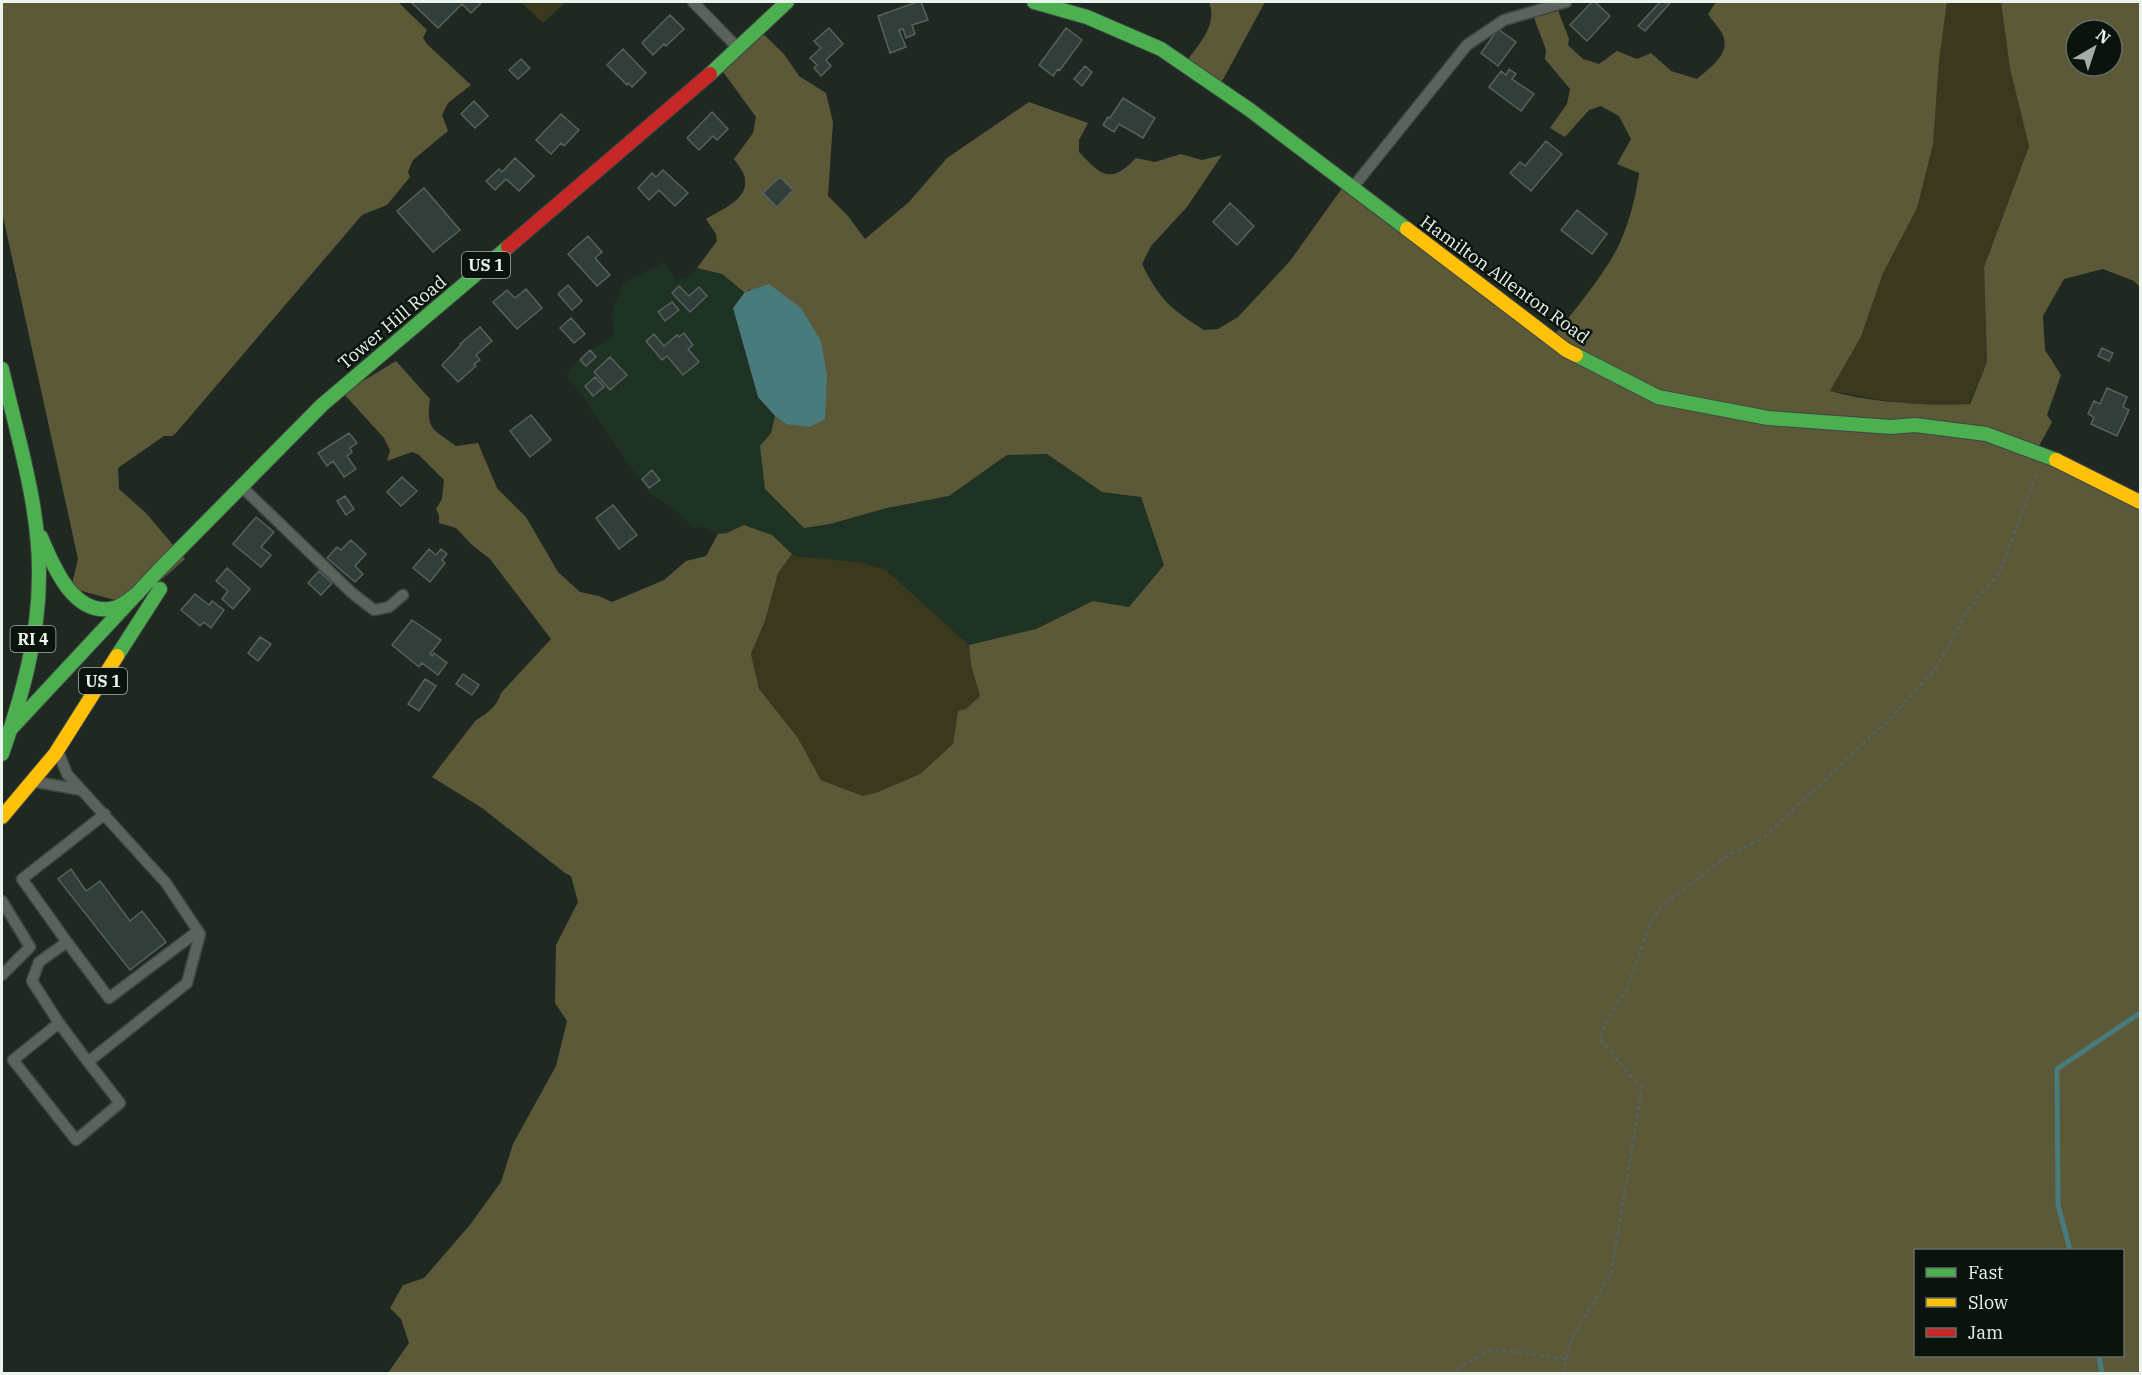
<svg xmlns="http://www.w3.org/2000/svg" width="2142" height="1375" font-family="'IBM Plex Serif',serif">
<rect width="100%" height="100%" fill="#202822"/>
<path fill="#1e3324" d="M664 263 677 280 693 275 697 268 722 274 745 293 733 308 758 397 775 416 771 433 804 528 830 524 887 508 949 496 1007 455 1047 454 1102 492 1141 497 1164 565 1129 607 1093 601 1036 629 969 645 885 569 858 562 794 556 731 530 727 533 718 534 703 527 693 528 678 512 649 493 567 375 571 367 586 352 614 336 612 312 623 283Z"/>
<path fill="#3a381d" d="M521 2H566L543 23Z
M1947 2H2001L2010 69 2029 145 1984 267 1987 362 1969 404H1903L1830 391 1861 337 1883 273 1939 61Z
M792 554 794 556 858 562 885 569 969 645 971 665 980 696 966 709 958 712 953 744 920 774 878 792 863 796 821 780 798 738 759 690 751 654 765 621 778 573Z"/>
<path fill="#5b5937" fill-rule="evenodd" d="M2 2H398L427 30 423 38 427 44 471 85 448 103 442 115 448 131 413 160 408 172 410 177 387 205 362 215 176 433 172 436H164L118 468 119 489 146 513 185 559 133 605 71 588 78 559 2 212Z
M1209 2H1265L1220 85 1186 62C1199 44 1218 25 1209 2Z
M1716 2H1947L1939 61 1933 144 1917 208 1883 273 1861 337 1830 391C1875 403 1923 406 1970 404L1987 362 1984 267 2029 146 2010 69 2001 2H2140V287L2134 281 2103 269 2064 279 2043 316 2045 350 2061 375 2047 415 2052 422 2033 457 2140 503V1373H388L409 1343 401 1319 390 1308 403 1285 424 1278 469 1226 501 1182 513 1144 556 1066 567 1021 555 1003 556 945 578 902 571 876 565 873 482 808 432 777 476 720C487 714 498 705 501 693L551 639 490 559 472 545 456 528 439 523V515L436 509 442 499 444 480 419 455 412 452 387 461 390 450 384 438 343 393 396 361 430 399C426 430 432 428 456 446L478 443 497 488 526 517 558 572 580 592 599 596 612 602 664 580 686 561 706 556 718 534 727 533 744 525 772 535 792 554 778 573 765 621 751 654 759 689 798 738 821 780 863 796 878 792 920 774 953 744 958 711 966 709 980 696 971 665 969 645 1036 629 1093 601 1129 607 1164 565 1141 497 1102 492 1047 454 1007 455 949 496 887 508 830 524 804 528 765 489 760 446 771 433 775 416 786 424 750 289 745 293 722 274 697 268 717 241 716 234 706 219C719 211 748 200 745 180 745 173 738 165 734 159L753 133 756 117 718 65 757 28 784 54 799 76 826 93 833 122 828 196 848 216 865 239 909 202 947 158 1029 102 1088 123 1079 140V152C1102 176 1110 185 1136 158L1155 162 1181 154 1202 160 1222 155 1187 207 1151 246 1142 264C1159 299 1172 310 1204 330L1218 329 1238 317 1290 261 1345 184 1553 337C1576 308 1602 278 1619 245 1629 223 1636 197 1639 173L1617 164 1631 139 1619 116 1601 106 1589 110 1565 137 1550 128 1567 104 1570 89 1545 59 1546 50 1533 15 1556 5 1569 39 1568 45 1583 59 1599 64 1617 51 1637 59 1651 53 1671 71 1697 79C1710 67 1732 54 1722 33 1718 27 1712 20 1708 14ZM2076 30H2112V66H2076ZM1916 1250H2122V1356H1916Z"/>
<path fill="#497a7c" d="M769 284 801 308 821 341 827 375 825 419 810 427 786 424 775 416 758 397 733 308 745 292Z"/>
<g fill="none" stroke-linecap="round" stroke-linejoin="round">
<path stroke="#497a7c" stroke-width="5" d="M2070 1250 2058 1205 2057 1069 2140 1013
M2099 1356 2102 1374"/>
</g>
<path fill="#313e39" stroke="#58615d" stroke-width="1.5" d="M411 2H482L471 13 462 4 438 28Z
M917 2H921L928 20 912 25 915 34 906 38 903 29 899 30 906 47 890 53 878 16Z
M1592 2H1595L1610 16 1587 41 1570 25Z
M1660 2 1670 3 1645 31 1638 26Z
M670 15 684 29 666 46 664 44 653 55 642 43Z
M829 28 843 44 826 60 831 66 821 76 814 68 817 65 810 58 821 48 814 41Z
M1066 28 1082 40 1060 70 1058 69 1053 76 1039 65Z
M1498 29 1516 42 1498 66 1481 53Z
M623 49 646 73 632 87 628 83 627 85 607 65Z
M521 59 530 68 518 79 509 70Z
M1085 66 1092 72 1082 86 1074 79Z
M1509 69 1516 74 1512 79 1534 94 1521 111 1489 87 1501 71 1506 75Z
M1123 98 1155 118 1143 138 1119 124 1114 132 1103 125 1108 117 1110 118Z
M474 101 488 116 475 128 461 114Z
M712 112 728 129 717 140 713 136 699 150 687 138Z
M561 114 579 130 564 146 561 143 551 154 536 140Z
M1546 141 1562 154 1531 191 1510 173 1520 162 1525 166Z
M515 158 534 176 519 191 506 179 495 190 486 181 499 169 502 172Z
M663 170 688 193 675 206 659 190 649 200 638 188 652 173 656 177Z
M780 177 793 190 777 207 763 193Z
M424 188 460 230 433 252 397 211Z
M1230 203 1254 226 1237 245 1213 222Z
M1577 210 1607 234 1592 254 1561 230Z
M588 236 602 252 595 258 610 275 597 286 568 254Z
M568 285 582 301 572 310 558 294Z
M679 286 689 296 699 287 707 296 690 312 672 293Z
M526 289 542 308 517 329 493 302 507 290 515 298Z
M672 302 679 310 665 321 658 312Z
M571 318 585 334 574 343 560 328Z
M480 327 492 341 476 355 480 360 474 364 476 366 458 382 442 365 461 345 460 344Z
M684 333 693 345 688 349 699 362 683 375 667 356 662 360 646 341 654 334 664 346 677 335 679 337Z
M2102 348 2113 353 2109 361 2098 356Z
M590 350 596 357 586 366 580 360Z
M610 357 627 375 610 390 594 372Z
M595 377 604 387 593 396 585 386Z
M2107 388 2127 397 2123 407 2129 410 2117 436 2091 424 2094 417 2088 414 2094 401 2100 404Z
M531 415 551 440 530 457 510 431Z
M349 433 357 443 350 448 352 452 347 456 356 469 344 477 333 461 327 466 318 453Z
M652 470 660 480 649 488 642 479Z
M402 477 417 491 401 506 387 492Z
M345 496 354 509 346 515 337 501Z
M613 505 637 535 619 549 596 518Z
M256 517 274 532 261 547 271 555 261 567 233 544Z
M351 540 366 554 355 566 363 574 355 582 327 558 337 547 341 550Z
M429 549 436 555 441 549 447 554 442 560 445 563 430 582 413 568Z
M227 568 250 589 233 609 222 599 228 591 216 581Z
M319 571 332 583 321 595 308 583Z
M195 594 209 605 212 601 224 610 211 628 204 622 200 626 181 610Z
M412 620 441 640 430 654 432 656 434 653 447 663 438 675 422 663 419 667 392 645Z
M260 637 271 644 258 661 248 653Z
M463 674 479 685 472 695 456 684Z
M425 679 436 686 419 711 408 704Z
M71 869 86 891 100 881 130 921 142 911 166 942 130 970 58 879Z"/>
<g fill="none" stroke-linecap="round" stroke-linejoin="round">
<defs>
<path id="lane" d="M693 2 736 46
M1354 186 1467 45 1504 20 1566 2
M244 489 352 593 374 610 389 607 403 595
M59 754 67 774 166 883 200 934 187 983 88 1062 120 1103 76 1140 13 1060 59 1023 32 981 39 962 67 942 22 879 105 814
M37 782 81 790
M2 901 30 947 2 975
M67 942 109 998 198 931
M59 1023 88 1062"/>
<path id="fast" d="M1034 2 1087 17 1161 49 1250 110 1407 229
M710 74 787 2
M1576 355 1658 397 1768 418 1891 427 1915 425 1986 434 2056 460
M2 369C17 436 40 506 39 576 39 637 22 696 2 754
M41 537C53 566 74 618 114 608 123 606 131 598 138 593
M117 656 160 589
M7 733 158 571 322 405 508 247"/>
<path id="slow" d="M1407 229 1566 350 1576 355
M2056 460 2140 502
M2 817 55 754 117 656"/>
<path id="jam" d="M508 247 710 74"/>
</defs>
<use href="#lane" stroke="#3f4641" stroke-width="13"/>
<use href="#fast" stroke="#3f4641" stroke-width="16"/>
<use href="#slow" stroke="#3f4641" stroke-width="16"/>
<use href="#jam" stroke="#3f4641" stroke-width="16"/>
<path stroke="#595f5a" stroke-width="3" stroke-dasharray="4.5 3" stroke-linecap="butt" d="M1449 1374 1492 1349 1567 1359
M1563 1374 1571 1340 1611 1274 1642 1088 1599 1039 1607 1019 1626 991 1649 926 1661 906 1732 853 1763 838 1895 714 1938 665 1969 608 2000 572 2036 475"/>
<use href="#lane" stroke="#5c635e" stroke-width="10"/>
<use href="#fast" stroke="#4caf50" stroke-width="14"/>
<use href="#slow" stroke="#ffc107" stroke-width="14"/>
<use href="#jam" stroke="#c62828" stroke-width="14"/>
</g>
<g text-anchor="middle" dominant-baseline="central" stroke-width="5" stroke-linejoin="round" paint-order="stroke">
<g fill="#0b130d" stroke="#a7b0a9" stroke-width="1.5">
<rect x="462" y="252" width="48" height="26" rx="4.5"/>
<rect x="10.5" y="626" width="45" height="26" rx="4.5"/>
<rect x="79" y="668" width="48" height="26" rx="4.5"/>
</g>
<g font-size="16" font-weight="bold" fill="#eaf4ec">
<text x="486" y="265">US 1</text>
<text x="33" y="639">RI 4</text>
<text x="103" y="681">US 1</text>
</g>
<g font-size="18" fill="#eaf4ec" stroke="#0b130d">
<text transform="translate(1505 279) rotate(36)">Hamilton Allenton Road</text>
<text transform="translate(392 322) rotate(-40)">Tower Hill Road</text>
</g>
</g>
<rect width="2142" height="1375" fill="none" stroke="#eaf4ec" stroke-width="6"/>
<rect x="1914" y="1249" width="210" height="108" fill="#0b130d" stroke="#646d66" stroke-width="1.5"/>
<rect x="1926" y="1268" width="30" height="9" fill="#4caf50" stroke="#646d66" stroke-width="1.5"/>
<text x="1968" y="1279" font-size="18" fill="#eaf4ec">Fast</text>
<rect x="1926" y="1298" width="30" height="9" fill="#ffc107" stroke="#646d66" stroke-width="1.5"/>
<text x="1968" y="1309" font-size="18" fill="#eaf4ec">Slow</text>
<rect x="1926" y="1328" width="30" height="9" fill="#c62828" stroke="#646d66" stroke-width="1.5"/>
<text x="1968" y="1339" font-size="18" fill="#eaf4ec">Jam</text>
<g transform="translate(2094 48) rotate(39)"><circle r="28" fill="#0b130d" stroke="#646d66" stroke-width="1.5"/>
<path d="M0-4.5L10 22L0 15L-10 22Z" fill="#a3ada5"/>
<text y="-9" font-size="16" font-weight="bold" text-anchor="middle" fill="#eaf4ec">N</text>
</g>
</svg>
